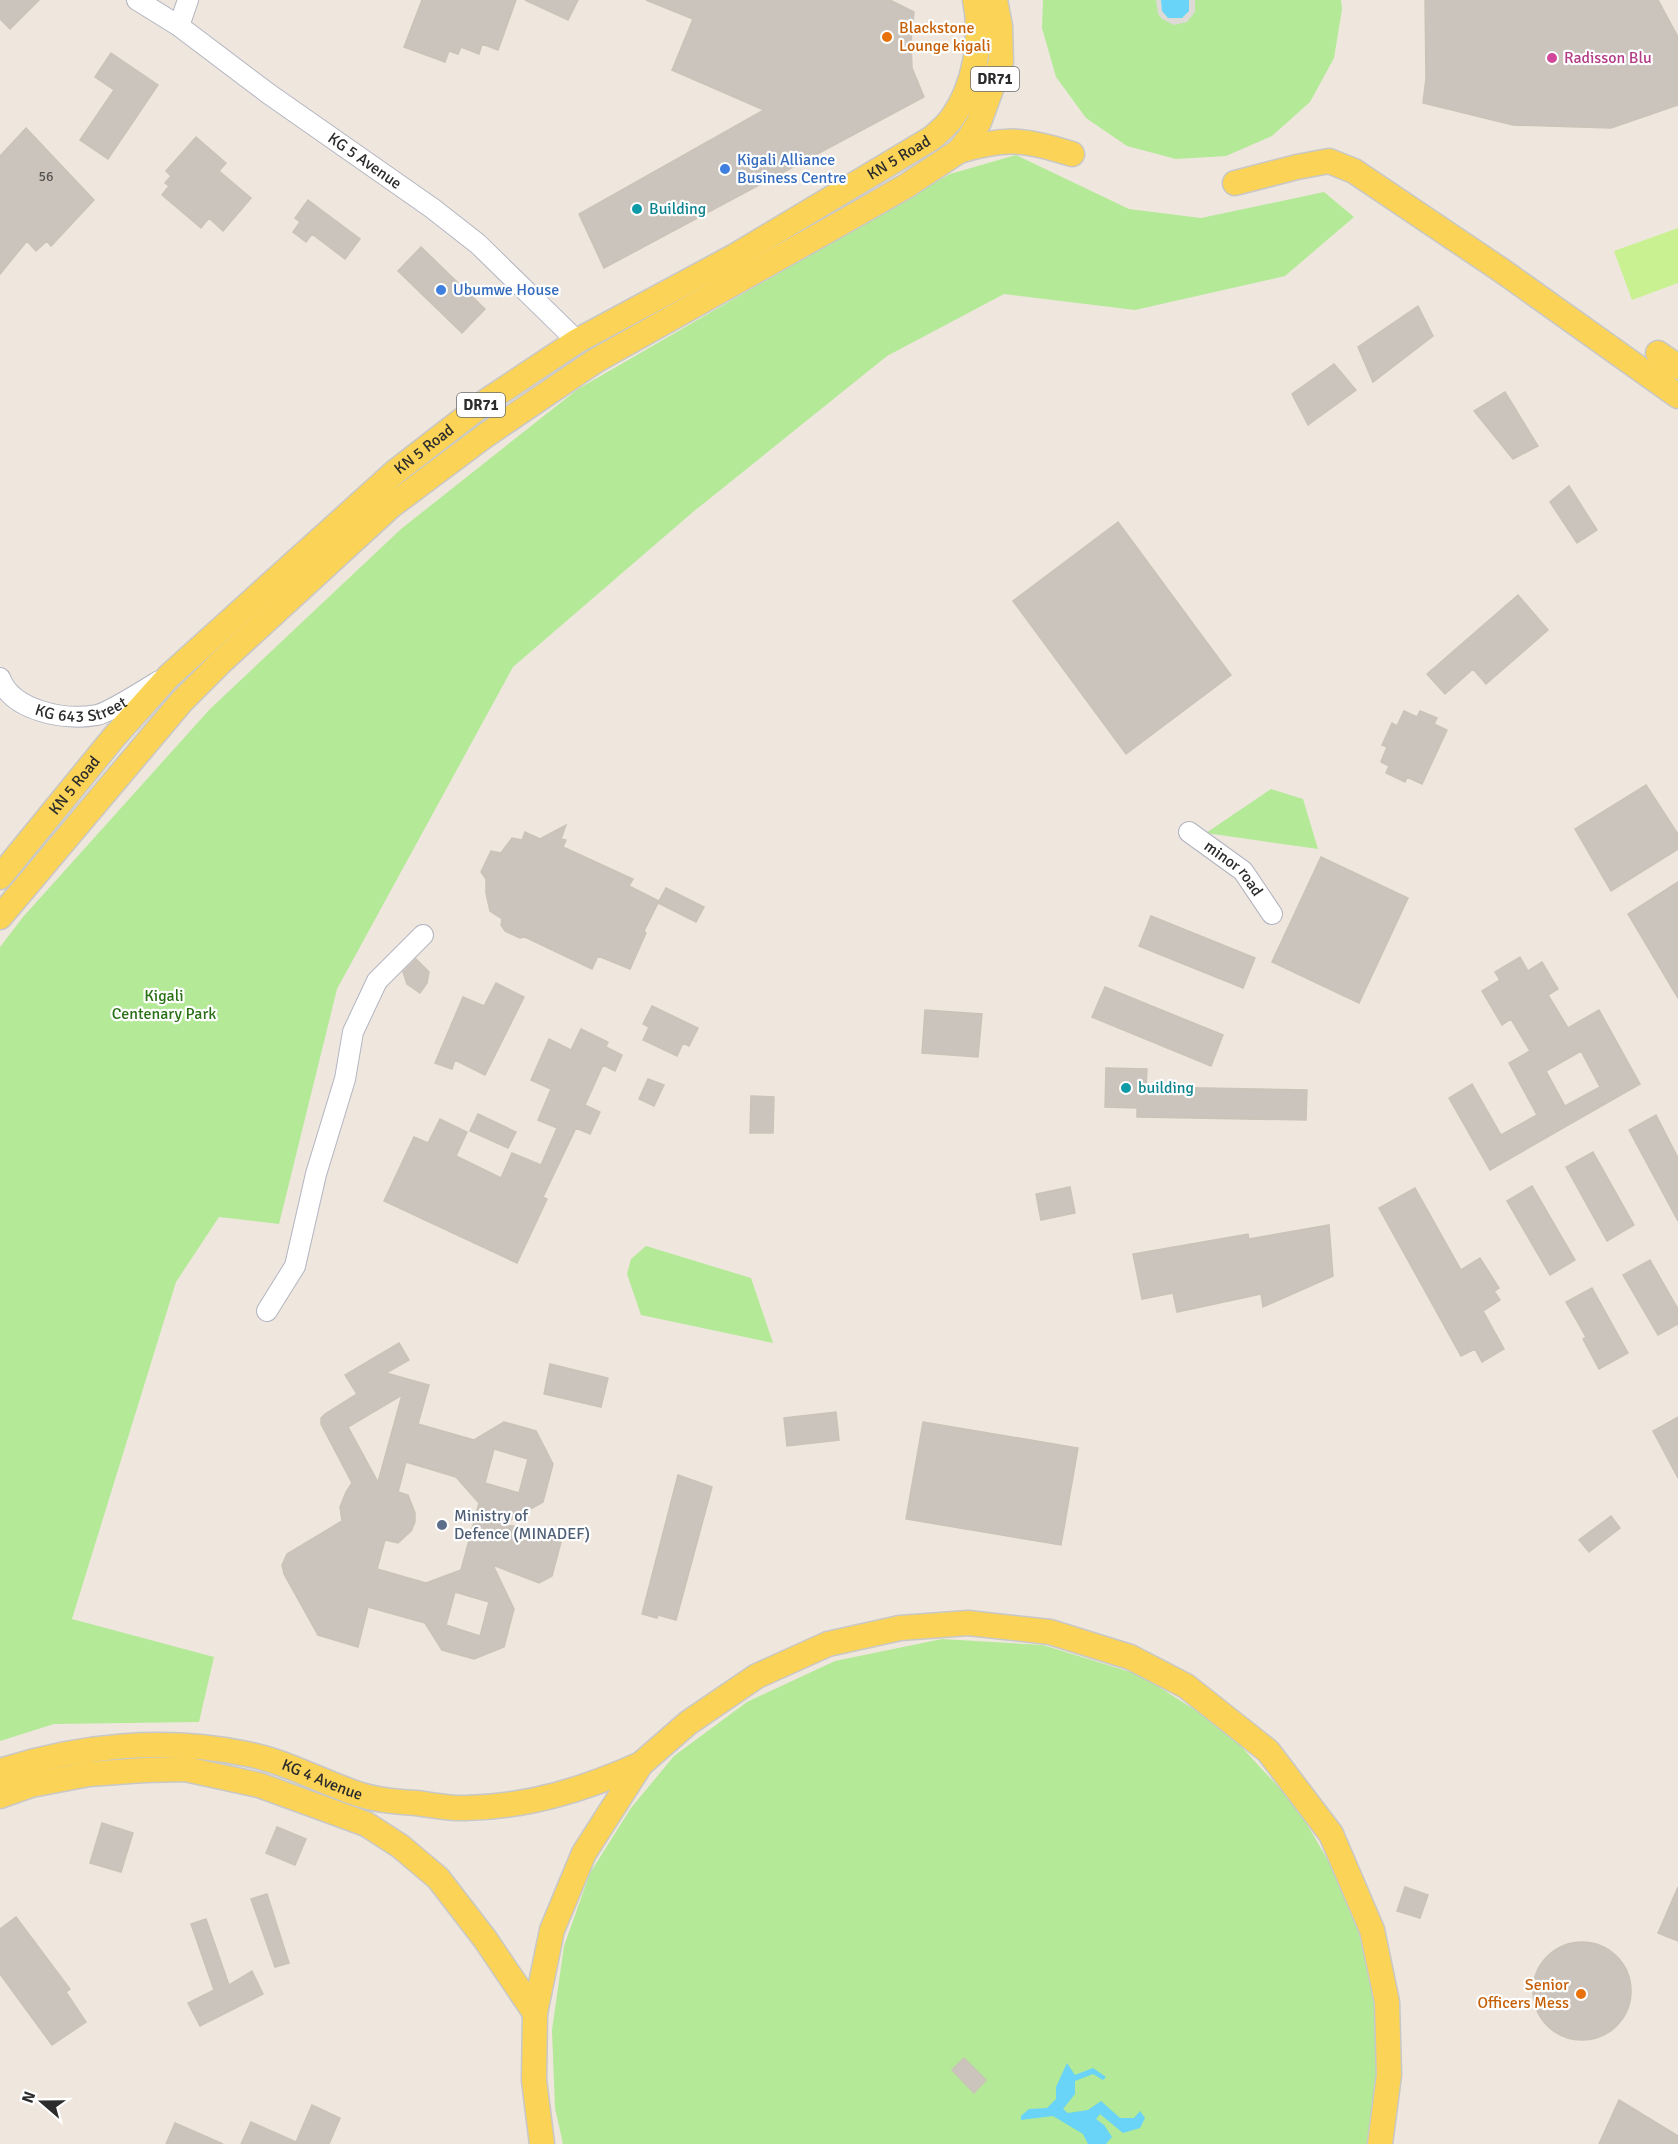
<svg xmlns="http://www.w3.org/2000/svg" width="1678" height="2144" font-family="Signika,sans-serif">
<rect width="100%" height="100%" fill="#efe7de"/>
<path fill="#b3e997" d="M1043 0H1341L1342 9 1334 58 1310 102 1272 136 1226 156 1176 159 1127 146 1086 118 1056 77 1042 28Z
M1016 155 1129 209 1201 218 1324 192 1354 217 1285 276 1135 310 1004 294 887 356 693 512 513 667 337 989 279 1224 219 1217 176 1282 72 1619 214 1657 199 1722 54 1724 0 1741V947L23 917 210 709 401 529 578 389 950 174Z
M1271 789 1303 799 1318 849 1206 833Z
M646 1246 751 1278 773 1343 641 1315 627 1274 631 1259Z
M942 1639 1043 1645 1140 1675 1225 1729 1297 1807 1330 1864 1359 1933 1382 2041 1367 2144H563L555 2108 552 2030 564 1946 590 1873 631 1808 674 1756 747 1702 835 1661Z"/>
<path fill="#c9f192" d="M1678 228V283L1632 300 1614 251Z"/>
<path fill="#dedad5" d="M1156 0H1195V12L1187 22 1174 25 1162 19 1158 14Z"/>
<path fill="#6ad3f8" d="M1161 0H1189V11L1182 18H1168L1162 11Z
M1067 2063 1075 2075 1093 2068 1106 2077 1103 2080 1093 2074 1075 2081V2094L1063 2109 1068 2113 1088 2110 1101 2101 1120 2118H1134L1140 2111 1145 2118 1140 2128 1123 2133 1100 2114 1096 2119 1104 2125 1112 2137 1106 2144H1088L1083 2134 1053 2116 1021 2120V2116L1029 2109 1047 2108 1056 2099V2087Z"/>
<path fill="#cac4bd" stroke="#cbc3b7" stroke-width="1.5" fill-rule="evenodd" d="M0 0H39L10 29 0 19Z
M422 0H516L498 50 482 44 479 54 461 47 458 54 449 51 445 62 404 47Z
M525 0H578L568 20Z
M646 0H890L914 12 911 42 912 68 924 97 604 268 579 214 764 110 672 70 693 19Z
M1425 0H1658L1678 37V105L1611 128 1513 125 1423 103 1426 78Z
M111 53 158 85 108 159 80 140 114 90 95 77Z
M26 128 94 200 51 246 47 241 36 251 27 241 0 274V156Z
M196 137 226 163 219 171 251 198 223 231 209 218 201 228 162 195 169 186 165 183 171 176 166 171Z
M308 200 360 239 345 259 312 234 306 242 293 232 300 222 295 218Z
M421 247 485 309 462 333 398 271Z
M1418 306 1433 336 1373 382 1358 347Z
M1334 364 1356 390 1308 425 1292 394Z
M1505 392 1538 446 1513 459 1474 411Z
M1569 486 1597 530 1577 543 1550 502Z
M1118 522 1231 675 1126 754 1013 601Z
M1518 595 1548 630 1486 684 1473 669 1445 694 1427 674Z
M1404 711 1417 717 1420 711 1437 718 1434 724 1447 730 1422 784 1407 777 1405 782 1386 773 1389 766 1381 762 1387 747 1382 745 1392 723 1397 726Z
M1646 785 1678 834V849L1611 891 1575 829Z
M566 825 561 839 566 840 563 847 633 879 629 886 659 901 644 931 646 933 630 969 598 956 592 969 525 937 520 938 505 931 501 925 502 919 490 911 486 893V879L481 872 491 851 501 853 512 838 522 840 525 832 540 839Z
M1321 857 1408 898 1359 1003 1272 962Z
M1678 882V998L1628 914Z
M666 888 704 907 696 922 658 903Z
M1151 916 1255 958 1243 988 1139 946Z
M1520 957 1528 971 1542 962 1558 989 1548 995 1568 1028 1599 1010 1640 1084 1490 1170 1449 1098 1472 1084 1501 1135 1537 1115 1509 1063 1530 1051 1511 1019 1502 1025 1482 991 1500 980 1495 972ZM1581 1051 1600 1087 1565 1106 1546 1071Z
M416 959 429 972 427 983 420 993 407 984 403 972Z
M496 983 524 997 485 1075 455 1060 452 1069 435 1063 463 997 484 1006Z
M1105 987 1223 1035 1211 1066 1092 1017Z
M652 1006 698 1028 689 1046 683 1043 677 1056 643 1040 649 1027 643 1024Z
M925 1010 982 1014 978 1057 922 1053Z
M581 1029 608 1042 606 1047 622 1055 615 1071 603 1065 585 1105 600 1112 590 1134 576 1128 543 1197 547 1199 517 1263 384 1201 414 1137 428 1143 440 1119 467 1132 456 1156 501 1178 512 1153 541 1165 557 1128 538 1120 551 1089 531 1080 549 1039 571 1050Z
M1106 1068 1147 1069 1146 1087 1307 1090 1306 1120 1137 1117V1108L1105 1107Z
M648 1079 664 1085 654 1106 639 1099Z
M751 1096 774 1097 773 1133H750Z
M478 1114 516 1132 508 1148 470 1131Z
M1656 1115 1678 1158V1221L1629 1130Z
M1593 1152 1634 1225 1607 1241 1566 1167Z
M1532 1186 1575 1260 1550 1275 1507 1201Z
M1070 1187 1075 1213 1041 1220 1036 1194Z
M1415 1188 1461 1270 1480 1258 1499 1288 1494 1291 1500 1300 1483 1311 1504 1349 1482 1362 1475 1349 1461 1356 1379 1208Z
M1329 1225 1333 1276 1263 1307 1261 1294 1177 1312 1173 1293 1142 1299 1133 1254 1248 1234 1249 1239Z
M1650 1260 1678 1309V1324L1658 1335 1623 1275Z
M1592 1288 1628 1353 1599 1369 1583 1339 1586 1337 1566 1302Z
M399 1343 409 1360 386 1373 429 1385 418 1424 474 1440 504 1422 536 1431 553 1464 543 1502 502 1525 554 1530 561 1542 552 1576 539 1583 493 1565 514 1609 504 1647 474 1659 442 1650 425 1623 368 1607 358 1647 318 1635 284 1574 282 1565 287 1554 342 1521 340 1507 346 1492 352 1483 321 1424V1418L325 1414 357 1394 345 1375ZM402 1395 378 1482 348 1427ZM494 1449 528 1459 519 1493 485 1483ZM406 1462 456 1477 479 1503 461 1570 426 1583 377 1569 385 1540 398 1543 411 1531 415 1522V1513L408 1495 398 1492ZM455 1592 489 1602 480 1636 446 1625Z
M550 1364 608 1378 601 1407 544 1394Z
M836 1412 839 1440 787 1446 784 1418Z
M1678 1417V1478L1653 1431Z
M923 1422 1078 1448 1061 1545 906 1519Z
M678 1475 712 1487 676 1620 658 1615 657 1618 642 1614Z
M1611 1516 1620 1528 1589 1552 1579 1540Z
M102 1823 133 1833 121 1872 90 1863Z
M277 1827 306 1839 295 1865 266 1853Z
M1405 1887 1428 1895 1420 1918 1397 1911Z
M1678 1887V1941L1658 1933Z
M267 1894 289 1963 275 1967 251 1899Z
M16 1917 70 1989 66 1992 86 2022 52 2045 0 1974V1929Z
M206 1919 229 1985 252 1971 263 1994 200 2026 188 2003 214 1990 191 1924Z
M1533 1991a49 49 0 1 1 98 0a49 49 0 1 1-98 0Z
M964 2058 986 2080 974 2093 952 2070Z
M1619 2100 1678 2136V2144H1599Z
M312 2105 340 2118 329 2144H241L251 2122 296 2142Z
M175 2123 223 2144H166Z"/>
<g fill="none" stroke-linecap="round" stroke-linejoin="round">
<defs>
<g id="minor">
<path id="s1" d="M137 0 179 26 269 94 432 208 478 244 577 341"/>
<path d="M179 26 188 0"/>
<path id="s2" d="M0 678C12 711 65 721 97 715 110 712 146 689 159 681"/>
<path id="s3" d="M1189 832 1243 871 1272 914"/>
<path d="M267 1311 295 1266 316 1174 345 1079 353 1032 377 981 423 935"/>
</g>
<g id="major">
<path d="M959 151C1006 137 1026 139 1072 154"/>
<path d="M1235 183 1297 167 1329 161 1354 171 1501 270 1678 396"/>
<path d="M1658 353 1678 367"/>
<path id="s4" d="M0 877 114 737 169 676 395 472 488 400 577 341 733 257 932 138C939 132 947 125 952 118 975 86 983 38 975 0"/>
<path d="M0 917 182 701 222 661 391 506 486 435 595 361 834 227 906 186 959 151 970 137 979 122 1001 62 1000 26 995 0"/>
<path id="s5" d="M0 1771C79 1745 165 1737 247 1754 285 1761 321 1782 358 1794 375 1800 398 1802 416 1803 432 1805 450 1809 466 1808 528 1807 585 1789 641 1764"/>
<path d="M0 1796 31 1785 89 1774 145 1770 185 1769 259 1785 366 1824 400 1846 438 1878 485 1939 535 2013"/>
<path d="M542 2144 534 2080 535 2013 552 1930 584 1853 641 1764 688 1723 757 1676 828 1644 900 1628 968 1623 1050 1632 1130 1657 1186 1686 1268 1751 1331 1834 1372 1930 1387 2002 1389 2075 1380 2144"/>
</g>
</defs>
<use href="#minor" stroke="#b2b4c1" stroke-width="22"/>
<use href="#major" stroke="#c8c8c8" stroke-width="27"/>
<use href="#minor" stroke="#fff" stroke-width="20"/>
<use href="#major" stroke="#fbd356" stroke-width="24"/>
</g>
<g fill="#e8710a" stroke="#fff" stroke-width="2">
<circle cx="887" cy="37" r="6"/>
<circle cx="1581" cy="1994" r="6"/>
</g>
<circle fill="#d1479c" stroke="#fff" stroke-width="2" cx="1552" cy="58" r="6"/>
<g fill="#3f7fe0" stroke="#fff" stroke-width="2">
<circle cx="725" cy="169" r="6"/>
<circle cx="441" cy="290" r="6"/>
</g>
<g fill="#0f9aa8" stroke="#fff" stroke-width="2">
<circle cx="637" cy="209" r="6"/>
<circle cx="1126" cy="1088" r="6"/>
</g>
<circle fill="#5c6f8a" stroke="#fff" stroke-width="2" cx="442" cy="1525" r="6"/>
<g text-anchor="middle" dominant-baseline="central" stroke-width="4.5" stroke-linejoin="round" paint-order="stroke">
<g font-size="14" fill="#545250">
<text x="46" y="176">56</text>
</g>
<g fill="#fff" stroke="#6b6b6b" stroke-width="1.5">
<rect x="971" y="67" width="48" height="24" rx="4.5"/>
<rect x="457" y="393" width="48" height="24" rx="4.5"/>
</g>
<g font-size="15" font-weight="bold" fill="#2c2c2c">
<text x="995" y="79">DR71</text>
<text x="481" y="405">DR71</text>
</g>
<g font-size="16" fill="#c56008" stroke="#fff" text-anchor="start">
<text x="899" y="28">Blackstone<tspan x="899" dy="18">Lounge kigali</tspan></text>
<text x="1569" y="1985" text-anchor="end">Senior<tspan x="1569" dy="18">Officers Mess</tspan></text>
</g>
<g font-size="16" fill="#b23c85" stroke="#fff" text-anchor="start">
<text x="1564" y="58">Radisson Blu</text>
</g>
<g font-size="16" fill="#2c2c2c" stroke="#fff">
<text stroke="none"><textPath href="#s4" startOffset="1162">KN 5 Road</textPath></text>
<text stroke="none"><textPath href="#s1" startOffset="279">KG 5 Avenue</textPath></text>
<text stroke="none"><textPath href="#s4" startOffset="604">KN 5 Road</textPath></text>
<text stroke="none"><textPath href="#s2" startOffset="96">KG 643 Street</textPath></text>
<text stroke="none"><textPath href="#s4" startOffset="118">KN 5 Road</textPath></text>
<text stroke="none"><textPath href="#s3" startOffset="58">minor road</textPath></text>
<text stroke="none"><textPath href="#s5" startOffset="330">KG 4 Avenue</textPath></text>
</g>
<g font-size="16" fill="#366cbe" stroke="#fff" text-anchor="start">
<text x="737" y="160">Kigali Alliance<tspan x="737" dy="18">Business Centre</tspan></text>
<text x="453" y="290">Ubumwe House</text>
</g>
<g font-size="16" fill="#0d838f" stroke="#fff" text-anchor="start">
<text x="649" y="209">Building</text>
<text x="1138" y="1088">building</text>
</g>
<g font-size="16" fill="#297015" stroke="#fff">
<text x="164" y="996">Kigali<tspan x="164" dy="18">Centenary Park</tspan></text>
</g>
<g font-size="16" fill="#4e5e75" stroke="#fff" text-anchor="start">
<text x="454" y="1516">Ministry of<tspan x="454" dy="18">Defence (MINADEF)</tspan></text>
</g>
</g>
<g transform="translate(42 2102) rotate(290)" stroke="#ffffff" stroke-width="4.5" paint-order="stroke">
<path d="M0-4.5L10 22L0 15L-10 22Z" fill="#2c2c2c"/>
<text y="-9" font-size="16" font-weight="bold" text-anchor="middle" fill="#2c2c2c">N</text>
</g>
</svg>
